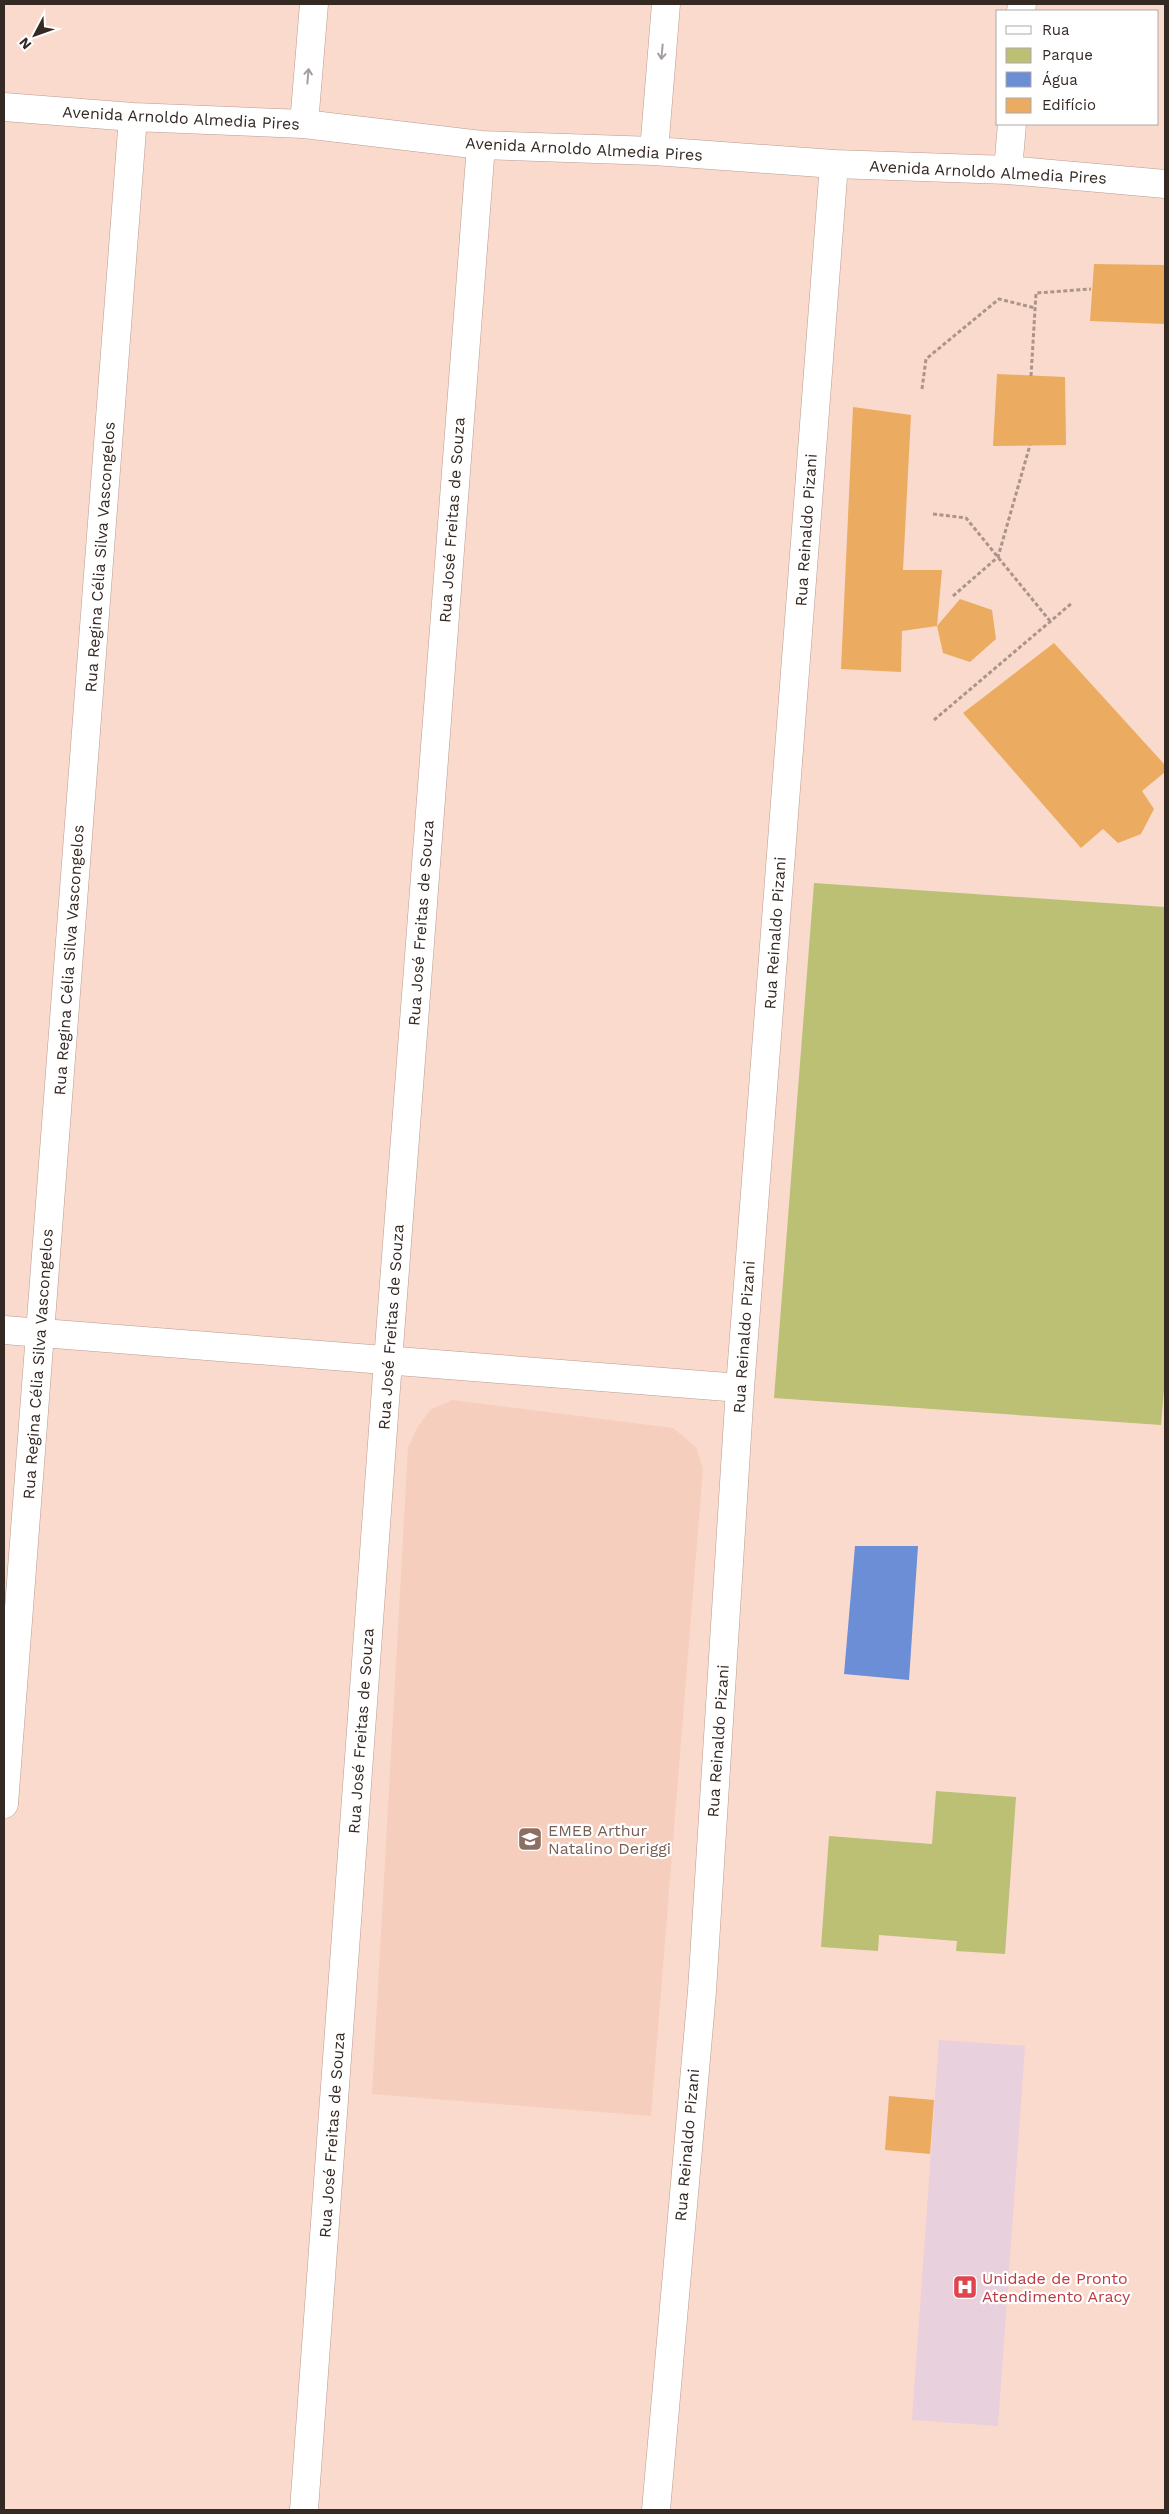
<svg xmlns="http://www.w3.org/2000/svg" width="1169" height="2514" font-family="'Work Sans',sans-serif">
<rect width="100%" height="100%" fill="#fadacd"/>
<path fill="#f5cebe" d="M452 1400 673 1428 696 1447 703 1468 651 2116 372 2094 408 1448 417 1428 430 1410Z"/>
<path fill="#e8d0dc" d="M939 2040 1025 2046 998 2426 912 2420Z"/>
<path fill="#bbc075" d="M814 883 1165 907V1378L1161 1425 774 1398Z
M936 1791 1016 1797 1005 1954 956 1951 957 1941 879 1935 878 1951 821 1947 829 1836 932 1844Z"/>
<path fill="#6b8ed7" d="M855 1546H918L909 1680 844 1674Z"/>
<path fill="#ebac62" d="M1094 264 1165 265V324L1090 321Z
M997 374 1065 377 1066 445 993 446Z
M853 407 911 415 903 570H942L937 626 902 631 901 672 841 669Z
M960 599 992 610 996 639 970 662 943 653 937 626Z
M1054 643 1165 765V772L1142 791 1154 809 1141 834 1118 843 1103 829 1081 848 963 713Z
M889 2096 934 2100 930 2154 885 2150Z"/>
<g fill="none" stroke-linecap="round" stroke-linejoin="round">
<defs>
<path id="minor" d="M1021 11 1022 4
M4 107 133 117 304 124 481 145 654 151 834 164 1008 170 1165 184
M304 124 314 4
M654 151 666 4
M1008 170 1012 124
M4 1330 740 1388
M4 1804 133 117
M304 2510 388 1361 481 145
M656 2510 702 1991 740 1388 834 164"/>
</defs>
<use href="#minor" stroke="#b99b8f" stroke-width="29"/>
<path stroke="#ac948a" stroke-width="3" stroke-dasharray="4 2.5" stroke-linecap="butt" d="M1031 376 1036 293 1091 289
M922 389 926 359 999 299 1035 308
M933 514 966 518 1050 621
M953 596 998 557 1030 445
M934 720 1072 603"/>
<use href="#minor" stroke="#fff" stroke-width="28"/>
</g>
<defs><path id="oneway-shaft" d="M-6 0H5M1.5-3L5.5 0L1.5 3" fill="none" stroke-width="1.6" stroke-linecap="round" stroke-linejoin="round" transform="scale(1.25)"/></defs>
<g stroke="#a49f9c">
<use href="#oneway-shaft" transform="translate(662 52) rotate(95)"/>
<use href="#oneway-shaft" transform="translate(308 76) rotate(-85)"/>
</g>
<defs>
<symbol id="school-square" viewBox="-11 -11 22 22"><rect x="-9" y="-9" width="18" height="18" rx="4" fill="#8d6e63" stroke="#fff"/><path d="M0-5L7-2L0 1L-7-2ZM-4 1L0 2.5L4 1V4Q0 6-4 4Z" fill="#fff"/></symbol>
<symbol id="hospital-square" viewBox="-11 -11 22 22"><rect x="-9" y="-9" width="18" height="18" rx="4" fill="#e0444e" stroke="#fff"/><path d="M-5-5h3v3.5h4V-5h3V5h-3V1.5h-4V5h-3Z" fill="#fff"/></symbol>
</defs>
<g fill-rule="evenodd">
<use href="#school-square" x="516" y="1825" width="28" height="28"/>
<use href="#hospital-square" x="951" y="2273" width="28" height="28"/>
</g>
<g text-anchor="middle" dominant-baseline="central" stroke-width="4.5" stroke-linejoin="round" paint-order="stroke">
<g font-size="16" fill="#352924" stroke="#fff">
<text transform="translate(181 118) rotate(3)">Avenida Arnoldo Almedia Pires</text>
<text transform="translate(584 149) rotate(3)">Avenida Arnoldo Almedia Pires</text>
<text transform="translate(988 172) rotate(3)">Avenida Arnoldo Almedia Pires</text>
<text transform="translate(452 520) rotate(-86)">Rua José Freitas de Souza</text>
<text transform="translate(806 530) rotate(-86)">Rua Reinaldo Pizani</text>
<text transform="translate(100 557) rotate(-86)">Rua Regina Célia Silva Vascongelos</text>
<text transform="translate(421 923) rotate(-86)">Rua José Freitas de Souza</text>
<text transform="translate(775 933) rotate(-86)">Rua Reinaldo Pizani</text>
<text transform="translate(69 960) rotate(-86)">Rua Regina Célia Silva Vascongelos</text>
<text transform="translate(391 1327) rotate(-86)">Rua José Freitas de Souza</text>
<text transform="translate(744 1337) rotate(-86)">Rua Reinaldo Pizani</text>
<text transform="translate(38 1364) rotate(-86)">Rua Regina Célia Silva Vascongelos</text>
<text transform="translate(361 1731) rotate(-86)">Rua José Freitas de Souza</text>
<text transform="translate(718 1741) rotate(-86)">Rua Reinaldo Pizani</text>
<text transform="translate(332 2135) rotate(-86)">Rua José Freitas de Souza</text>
<text transform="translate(687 2145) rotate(-85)">Rua Reinaldo Pizani</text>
</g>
<g font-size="16" fill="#785e54" stroke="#fff" text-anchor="start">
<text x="548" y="1830">EMEB Arthur<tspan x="548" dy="18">Natalino Deriggi</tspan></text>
</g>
<g font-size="16" fill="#be3a42" stroke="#fff" text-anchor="start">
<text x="982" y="2278">Unidade de Pronto<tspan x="982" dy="18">Atendimento Aracy</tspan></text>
</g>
</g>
<rect width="1169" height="2514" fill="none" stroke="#352924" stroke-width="10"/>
<rect x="996" y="10" width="162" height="115" fill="#ffffff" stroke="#aea9a7"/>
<rect x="1006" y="26" width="25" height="8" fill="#ffffff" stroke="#aea9a7"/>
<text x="1042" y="35" font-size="15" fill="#352924">Rua</text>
<rect x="1006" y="48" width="25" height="15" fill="#bbc075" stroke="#aea9a7"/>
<text x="1042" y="60" font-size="15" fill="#352924">Parque</text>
<rect x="1006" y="72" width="25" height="15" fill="#6b8ed7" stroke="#aea9a7"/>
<text x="1042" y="85" font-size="15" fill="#352924">Água</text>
<rect x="1006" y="98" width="25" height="15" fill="#ebac62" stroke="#aea9a7"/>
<text x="1042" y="110" font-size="15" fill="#352924">Edifício</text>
<g transform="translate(35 35) rotate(229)" stroke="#ffffff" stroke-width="4" paint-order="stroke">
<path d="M0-4L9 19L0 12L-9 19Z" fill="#352924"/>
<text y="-8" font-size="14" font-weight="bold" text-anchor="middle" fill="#352924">N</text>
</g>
</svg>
